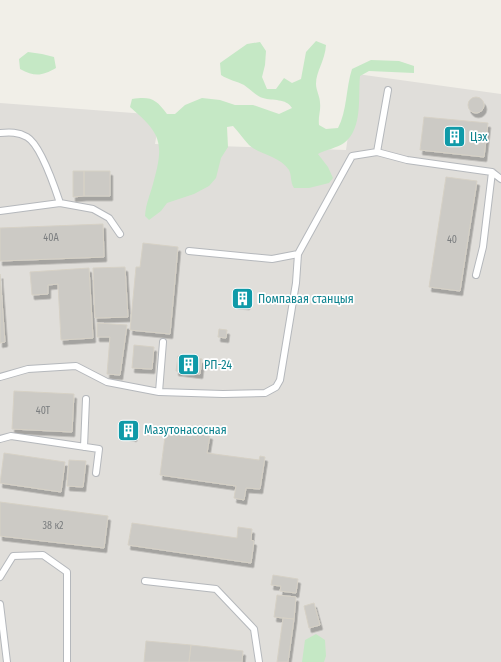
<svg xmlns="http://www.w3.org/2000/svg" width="501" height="662" font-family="'Fira Sans Condensed',sans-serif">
<defs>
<filter id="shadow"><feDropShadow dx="2.5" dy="4.5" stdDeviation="0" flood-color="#0004"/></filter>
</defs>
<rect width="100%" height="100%" fill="#f1efe8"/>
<path fill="#e0deda" d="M357 74 501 94V662H0V103L160 115 155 144 346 150Z"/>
<path fill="#c5e8c5" d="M316 41 326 45C325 61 316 71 316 84 316 90 320 97 320 103 321 111 318 116 319 125L326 129 338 128C347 112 346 87 352 69L371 60 399 61 414 66V73L369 71 360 76C358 97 363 129 344 143 337 148 325 150 318 154L328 167 333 178 329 183 309 188H294C290 182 292 176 289 170 280 156 258 154 249 145 243 139 239 132 233 126L227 127 228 147 221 158 216 178 209 186 194 194 167 203 161 211 149 220 145 216C146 202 151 193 154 180 165 141 159 132 130 107L132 99C151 96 156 99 167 114H175L185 105 202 98 220 100 235 105H253L279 114 292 108C286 98 273 101 263 98 256 96 250 89 244 85 237 81 228 80 221 75L220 63 247 44 260 42 266 51 265 65 262 77 267 89H276L284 78 292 83 301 79 306 52Z
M28 52 42 54 54 57 56 68C42 76 35 77 20 69L19 59Z
M316 634 325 640 326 656 324 662H302L305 640Z"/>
<path fill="#cccac5" stroke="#d6d1c6" filter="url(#shadow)" d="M468 105a8 8 0 1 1 16 0a8 8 0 1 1-16 0Z
M424 117 488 123 484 157 420 150Z
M73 171H84V196L73 197Z
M84 171H110V196H84Z
M446 177 477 181 460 291 429 287Z
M103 224 104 257 0 261V228Z
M143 243 178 247 170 334 130 330 136 267H140Z
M125 267 128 317 95 318 93 268Z
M89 268 93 338 61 340 58 284 48 285V294L32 295 30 272Z
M0 274 5 342 0 343Z
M237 292 248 293 247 305 235 304Z
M97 323 127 325 120 375 107 374 110 337H97Z
M219 329 227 330 226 338 218 337Z
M134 345 154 347 152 369 132 368Z
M178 356 202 359 200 374 176 371Z
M14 391 74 394 72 432 12 429Z
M121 423 136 426 134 437 119 434Z
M166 429 210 435 207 453 259 460 260 456 265 457 260 489 246 488 244 500 234 498 236 486 160 475Z
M4 453 65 462 61 492 0 483Z
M69 460 86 461 83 487 67 486Z
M0 502 108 516 104 548 0 536Z
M132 523 237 538 238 527 252 529 251 540 254 541 251 563 128 545Z
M273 575 298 579 296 593 280 591 281 586 271 585Z
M277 595 296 597 294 619 274 617Z
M314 603 320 625 309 628 304 606Z
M283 618 294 619 288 662H277Z
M146 641 191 645 189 662H144Z
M191 645 243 651 242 662H189Z"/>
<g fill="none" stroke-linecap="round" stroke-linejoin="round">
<defs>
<path id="lane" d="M0 133C10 132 18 132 27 137 41 145 55 188 60 203L93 209 109 218 120 234
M377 152 407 160 492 172 501 179
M0 211 60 203
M189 251 272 259 298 254
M476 275 483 247 492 172
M0 377 28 369 76 366 107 382 159 392 223 394 265 393 276 387 280 380 296 283 298 254 352 156 377 152 388 90
M159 392 163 342
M0 439 11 436 99 449 96 473
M84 447 86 399
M0 577 13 556 43 555 67 572V662
M145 581 216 589 254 629 259 662
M0 604 7 662"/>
</defs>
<use href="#lane" stroke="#b5b8bc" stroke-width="8"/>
<use href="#lane" stroke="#fff" stroke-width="6"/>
</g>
<defs>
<symbol id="building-square" viewBox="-11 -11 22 22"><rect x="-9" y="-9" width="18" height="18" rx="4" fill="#0f9aa8" stroke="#fff"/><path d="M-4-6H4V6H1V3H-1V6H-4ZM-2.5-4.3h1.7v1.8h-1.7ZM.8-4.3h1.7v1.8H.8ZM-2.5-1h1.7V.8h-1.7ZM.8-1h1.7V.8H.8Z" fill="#fff"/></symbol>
</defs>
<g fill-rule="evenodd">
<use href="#building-square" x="442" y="124" width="25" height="25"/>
<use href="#building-square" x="230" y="286" width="25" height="25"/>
<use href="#building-square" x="176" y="352" width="25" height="25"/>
<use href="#building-square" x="116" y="418" width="25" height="25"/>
</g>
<g text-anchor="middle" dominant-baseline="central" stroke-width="3.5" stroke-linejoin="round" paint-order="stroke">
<g font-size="10" fill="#7a7d7f">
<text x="51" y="238">40А</text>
<text x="452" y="240">40</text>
<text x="43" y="411">40Т</text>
<text x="53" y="526">38 к2</text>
</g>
<g font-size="12" fill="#0d838f" stroke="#fff" text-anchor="start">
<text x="470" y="137">Цэх</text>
<text x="258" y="299">Помпавая станцыя</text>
<text x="204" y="365">РП-24</text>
<text x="144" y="430">Мазутонасосная</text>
</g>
</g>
</svg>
